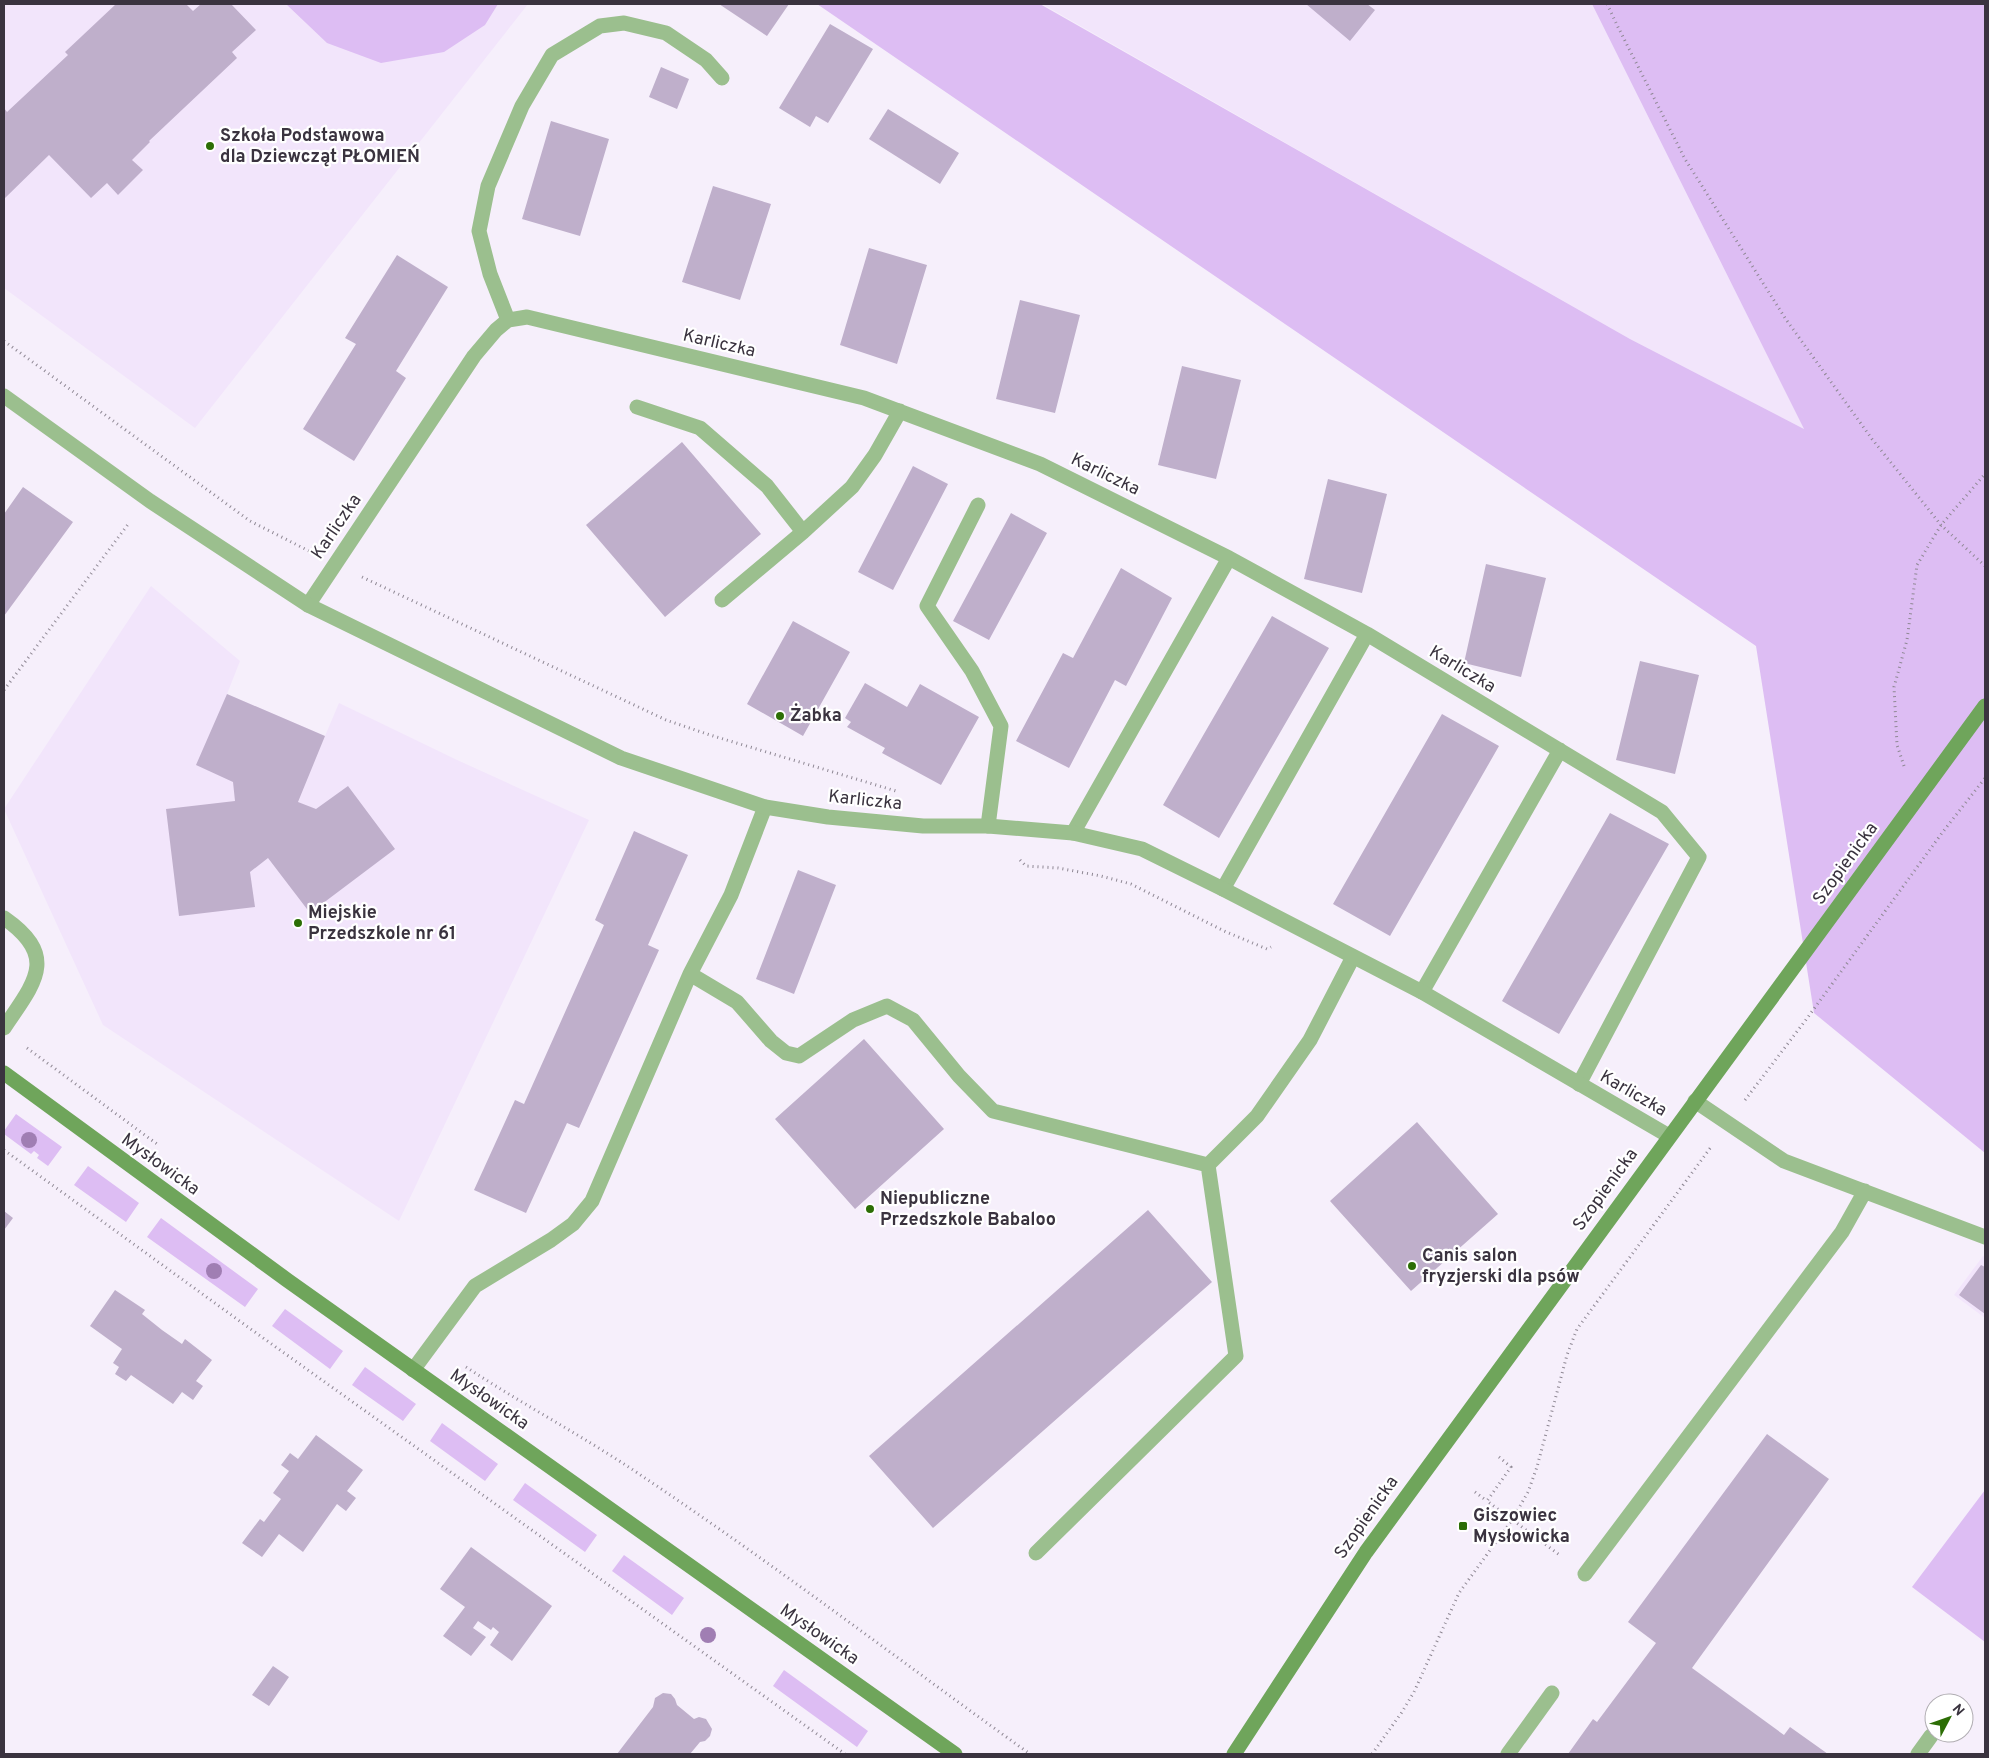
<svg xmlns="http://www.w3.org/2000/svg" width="1989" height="1758" font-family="Overpass,sans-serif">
<rect width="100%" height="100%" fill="#f6effb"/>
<path fill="#f2e5fb" d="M4 4H528L195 428 4 288Z
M1042 4H1592L1804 429 1630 339Z
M151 586 240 661 227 694 325 736 339 703 455 759 589 820 399 1221 103 1025 4 809Z
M1983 1256 1985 1257V1318L1954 1295Z"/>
<path fill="#ddbdf3" d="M286 4H498L485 25 444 52 381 63 327 43Z
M817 4H1040L1630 339 1804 429 1592 4H1985V1153L1814 1013 1756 646Z
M16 1114 62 1147 48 1166 37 1158 39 1155 34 1151 31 1154 4 1134V1131Z
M88 1166 139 1203 126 1222 74 1185Z
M161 1218 258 1289 245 1307 147 1237Z
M285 1309 343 1351 330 1369 272 1326Z
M365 1367 416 1404 403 1421 352 1385Z
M442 1423 498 1464 485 1481 430 1441Z
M525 1483 597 1535 585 1552 513 1500Z
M1985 1490V1642L1912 1587Z
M624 1555 684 1598 672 1615 612 1571Z
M784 1670 868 1731 857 1747 773 1686Z"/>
<path fill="#bfafcb" d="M116 4H186L193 11 201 4H231L256 30 232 52 237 58 149 141 150 142 132 160 143 170 118 195 107 183 91 198 49 155 4 199V108L7 112 68 55 65 52Z
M719 4H789L767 36Z
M1306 4H1367L1375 10 1350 41Z
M830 24 873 49 828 123 816 116 810 127 779 108Z
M661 67 689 79 677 109 649 97Z
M888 109 959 153 940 184 869 139Z
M551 121 609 139 580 236 522 219Z
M713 186 771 204 740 300 682 282Z
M869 248 927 265 897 364 840 345Z
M397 255 448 287 396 371 406 378 354 461 303 429 356 344 345 338Z
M1020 300 1080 315 1055 413 996 399Z
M1182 366 1241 380 1216 479 1158 465Z
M682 442 761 534 665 617 586 525Z
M913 466 948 484 893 590 858 572Z
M1328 479 1387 494 1362 593 1304 579Z
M23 487 73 522 4 616V514Z
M1011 513 1047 533 989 640 953 621Z
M1486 564 1546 578 1521 677 1464 663Z
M1121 568 1172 598 1126 686 1115 680 1069 768 1016 741 1063 653 1073 658Z
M1272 616 1329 648 1219 838 1163 805Z
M793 621 850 652 803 736 747 704Z
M1640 661 1699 675 1675 774 1616 760Z
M865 683 907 707 920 684 979 717 941 785 882 753 885 748 847 727 851 722 845 718Z
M227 694 325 736 298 802 316 809 348 786 395 849 310 913 268 858 250 872 255 907 179 916 166 809 235 801 233 782 196 765Z
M1442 714 1499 746 1390 936 1333 904Z
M1610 813 1669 844 1559 1034 1502 1001Z
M634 831 688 855 648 945 659 950 579 1128 567 1123 526 1213 474 1190 515 1100 524 1104 604 925 595 920Z
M798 870 836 885 794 994 756 979Z
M864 1039 944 1129 855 1209 775 1119Z
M1417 1122 1498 1214 1411 1291 1330 1201Z
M1148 1210 1212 1282 933 1528 869 1456Z
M4 1211 13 1218 4 1230Z
M1981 1265 1985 1267V1314L1959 1295Z
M115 1290 145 1310 142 1314 162 1330 182 1344 185 1339 212 1360 196 1381 203 1386 193 1400 182 1392 173 1404 131 1375 126 1381 115 1374 119 1367 113 1363 122 1349 90 1326Z
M1767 1434 1829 1479 1692 1668 1784 1735 1790 1727 1828 1754H1568L1593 1719 1597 1722 1656 1643 1628 1622Z
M316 1435 363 1470 347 1491 356 1498 346 1511 337 1504 303 1552 279 1534 262 1557 242 1543 260 1519 264 1522 281 1499 273 1493 289 1471 281 1465 290 1453 298 1459Z
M471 1547 552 1606 512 1661 490 1645 499 1632 493 1627 491 1630 478 1621 473 1628 486 1637 471 1656 443 1636 465 1607 440 1589Z
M273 1666 289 1677 269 1706 252 1695Z
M663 1693 671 1694 675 1699 677 1705 694 1719 699 1717 706 1719 712 1729 710 1736 705 1741 700 1742 690 1754H617L653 1707 655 1698Z"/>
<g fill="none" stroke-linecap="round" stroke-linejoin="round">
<path stroke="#8f8894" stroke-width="3" stroke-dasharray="1 4" stroke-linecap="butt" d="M1607 4 1618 27 1685 159 1785 318 1872 439 1941 525 1985 566
M4 341 250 521 309 551
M362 577 666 720 710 735 896 791
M4 690 129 523
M1904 766 1897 745 1894 687 1907 640 1917 565 1941 525 1985 474
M1020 860 1026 866 1058 868 1101 876 1131 884 1224 931 1267 949 1271 947
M27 1048 157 1144
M1745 1100 1808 1017 1942 833 1985 778
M4 1150 252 1330 845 1754
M466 1367C522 1404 581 1435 636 1472 771 1562 899 1660 1030 1754
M1499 1457 1511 1467 1487 1501 1561 1556
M1475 1492 1487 1501
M1372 1754 1402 1712 1414 1692 1459 1593 1512 1520 1528 1492 1537 1467 1567 1355 1577 1329 1711 1147"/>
<path stroke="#9bbf8e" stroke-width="15" d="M508 320 490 274 479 231 488 186 522 106 552 55 600 26 624 23 666 33 706 60 722 78
M637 407 700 428 767 486 803 532
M978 505 927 606 972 671 1001 726 988 826
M722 600 803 532 852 487 875 455 900 411
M308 605 474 356 496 330 508 320 527 317 864 398 1040 464 1229 558 1367 634 1662 812 1699 857 1579 1084
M1073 833 1229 558
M1223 889 1367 634
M4 918C60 957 34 983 4 1028
M690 974 737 1002 771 1041 786 1053 799 1056 853 1020 887 1006 913 1020 959 1076 993 1111 1208 1165 1257 1116 1310 1040 1353 957
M1422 992 1560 750
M1695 1101 1784 1161 1985 1237
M413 1370 475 1286 551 1240 573 1224 592 1201 690 974 731 895 765 807
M1036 1553 1236 1356 1208 1165
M1585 1574 1842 1232 1865 1191
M1508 1754 1552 1693"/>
<path stroke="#9bbf8e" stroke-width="15" d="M4 396 150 501 308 605 621 758 765 807 828 817 923 826H988L1073 833 1142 849 1223 889 1422 992 1669 1136
M1918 1754 1931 1736"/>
<path stroke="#6fa55b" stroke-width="15" d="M4 1073 287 1280 955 1754
M1234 1754 1366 1552 1985 706"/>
</g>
<g fill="#a07eb3">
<circle cx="29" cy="1140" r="8"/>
<circle cx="214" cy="1271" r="8"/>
<circle cx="708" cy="1635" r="8"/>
</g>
<g fill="#2c6e05" stroke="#fff" stroke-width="2">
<circle cx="210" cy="146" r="5"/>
<circle cx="780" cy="716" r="5"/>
<circle cx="298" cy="923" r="5"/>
<circle cx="870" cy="1209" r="5"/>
<circle cx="1412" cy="1266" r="5"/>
<rect x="1458" y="1521" width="10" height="10" rx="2.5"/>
</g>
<g text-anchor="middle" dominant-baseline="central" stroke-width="4.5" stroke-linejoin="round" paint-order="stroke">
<g font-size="18" font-weight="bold" fill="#3a333f" stroke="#fff" text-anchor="start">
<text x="220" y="136">Szkoła Podstawowa<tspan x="220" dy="21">dla Dziewcząt PŁOMIEŃ</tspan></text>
<text x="790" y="716">Żabka</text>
<text x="308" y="913">Miejskie<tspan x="308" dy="21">Przedszkole nr 61</tspan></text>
<text x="880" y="1199">Niepubliczne<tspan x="880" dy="21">Przedszkole Babaloo</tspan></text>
<text x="1422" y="1256">Canis salon<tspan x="1422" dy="21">fryzjerski dla psów</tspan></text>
<text x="1473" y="1516">Giszowiec<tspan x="1473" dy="21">Mysłowicka</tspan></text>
</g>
<g font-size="18" fill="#3a333f" stroke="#fff">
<text transform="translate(719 344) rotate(13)">Karliczka</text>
<text transform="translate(1105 475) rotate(26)">Karliczka</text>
<text transform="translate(337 527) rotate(-56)">Karliczka</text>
<text transform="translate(1462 670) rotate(31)">Karliczka</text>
<text transform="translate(865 801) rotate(6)">Karliczka</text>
<text transform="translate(1846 864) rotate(-54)">Szopienicka</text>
<text transform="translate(1633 1094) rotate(30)">Karliczka</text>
<text transform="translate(160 1165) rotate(36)">Mysłowicka</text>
<text transform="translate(1606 1190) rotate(-54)">Szopienicka</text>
<text transform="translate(489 1400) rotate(35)">Mysłowicka</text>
<text transform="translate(1367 1518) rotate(-55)">Szopienicka</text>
<text transform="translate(819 1635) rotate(35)">Mysłowicka</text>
</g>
</g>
<rect width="1989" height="1758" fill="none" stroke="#3a333f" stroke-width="10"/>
<g transform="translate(1949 1718) rotate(49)"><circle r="24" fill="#ffffff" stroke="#b0adb2"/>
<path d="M0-4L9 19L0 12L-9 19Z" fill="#2c6e05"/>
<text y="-8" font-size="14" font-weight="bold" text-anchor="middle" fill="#3a333f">N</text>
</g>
</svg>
